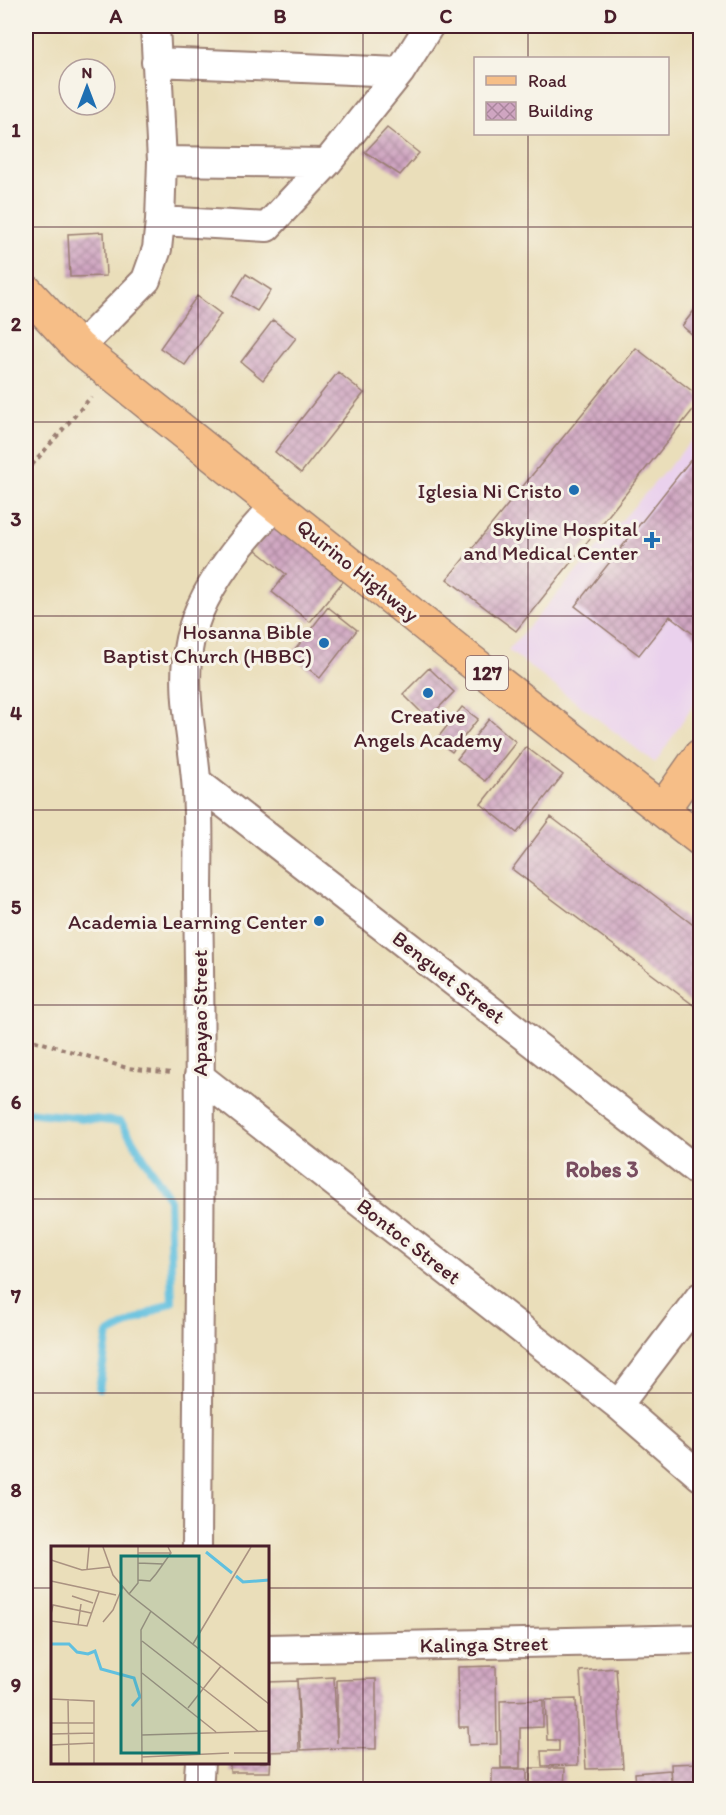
<svg xmlns="http://www.w3.org/2000/svg" width="726" height="1815" font-family="Itim,sans-serif">
<defs>
<pattern id="building-cross-hatch" width="8" height="8" patternUnits="userSpaceOnUse" patternTransform="scale(1.5)"><rect width="8" height="8" fill="#cfa5c1"/><path d="M0 0l8 8M0 8l8-8" fill="none" stroke="#aa869d"/></pattern>
</defs>
<rect width="100%" height="100%" fill="#f7f3e8"/>
<filter id="ink" filterUnits="userSpaceOnUse"><feTurbulence type="fractalNoise" baseFrequency=".0167" numOctaves="2"/><feDisplacementMap in="SourceGraphic" scale="12" xChannelSelector="R" yChannelSelector="G"/><feConvolveMatrix kernelMatrix="1 2 1 2 8 2 1 2 1" color-interpolation-filters="sRGB"/></filter>
<filter id="wash" filterUnits="userSpaceOnUse"><feTurbulence type="fractalNoise" baseFrequency=".008" numOctaves="4" result="noise"/><feDisplacementMap in="SourceGraphic" scale="24" xChannelSelector="R" yChannelSelector="G"/><feGaussianBlur stdDeviation="1.35" result="paint"/><feColorMatrix in="noise" values="0 0 0 0 0 0 0 0 0 0 0 0 0 0 0 0 0 1.4 0 .05"/><feComposite in="paint" operator="in"/></filter>
<g filter="url(#wash)">
<rect width="100%" height="100%" fill="#eadeba"/>
<path fill="#ead1ed" d="M700 431V695L655 763 508 650Z"/>
<g fill="none" stroke-linecap="round" stroke-linejoin="round">
<path stroke="#60c0df" stroke-width="8" d="M26 1112 121 1122 169 1198 172 1302 108 1334 99 1388"/>
</g>
<g id="blocks">
<path fill="url(#building-cross-hatch)" d="M387 128 419 153 400 175 365 152Z
M104 232 106 276 70 277 68 234Z
M246 274 271 290 257 311 232 296Z
M197 296 221 314 185 365 160 348Z
M700 303V341L682 326Z
M273 320 296 338 263 380 241 362Z
M636 348 700 397V401L516 631 447 579Z
M338 372 364 393 301 473 275 452Z
M700 448V632L697 637 670 616 639 655 575 606Z
M275 517 349 574 310 622 272 592 286 574 251 546Z
M328 607 357 630 320 678 291 655Z
M429 668 454 692 428 719 403 694Z
M462 707 478 719 452 752 436 740Z
M489 719 516 742 485 781 457 759Z
M526 747 563 775 517 833 481 804Z
M551 817 700 930V1001L696 1007 512 869Z
M496 1666 497 1744 469 1745 468 1727H459L458 1667Z
M616 1668 623 1768 586 1769 580 1671Z
M334 1677 337 1743V1680L376 1679V1749L338 1748 301 1750 297 1679Z
M297 1681 299 1751 267 1752V1682Z
M576 1699 578 1765 542 1766 541 1751H559V1740H547L545 1700Z
M543 1700V1727L520 1728V1768H501L500 1701Z
M267 1753H271L270 1772H230V1762H267Z
M700 1763V1784L672 1785 671 1764Z
M530 1768H565L564 1790H530Z
M492 1769H527V1790H492Z
M670 1770 672 1790H623V1788L636 1787 635 1773Z
M596 1786V1790H565V1788Z"/>
</g>
</g>
<g filter="url(#ink)">
<use href="#blocks" fill-opacity="0" stroke="#9a7e72" stroke-width="1.5"/>
<g fill="none" stroke-linecap="round" stroke-linejoin="round">
<defs>
<path id="minor" d="M156 62 400 72
M162 161 327 163
M160 221 267 227 327 163 400 72 429 26
M79 348 146 280 157 249 160 221 162 161 155 26
M197 782 700 1173
M199 1076 618 1405 700 1476
M618 1405 700 1297
M197 1548C198 1331 202 1114 198 897 198 858 200 818 196 779 192 733 180 685 190 639 201 589 241 541 276 505
M267 1649 700 1639
M198 1790 200 1762"/>
<path id="major" d="M26 291 79 348 468 659 700 839
M663 809 700 756"/>
</defs>
<use href="#minor" stroke="#9a7e72" stroke-width="32"/>
<use href="#major" stroke="#9a7e72" stroke-width="36"/>
<path stroke="#9a7e72" stroke-width="4" stroke-dasharray="4.5 4.5" stroke-linecap="butt" d="M26 472 91 397
M26 1038 127 1068 173 1073"/>
<use href="#minor" stroke="#fff" stroke-width="28"/>
<use href="#major" stroke="#f6be87" stroke-width="33"/>
</g>
</g>
<path fill="none" stroke="#4a1f2b" stroke-width="1.5" stroke-opacity="0.55" d="M198 26V1548M363 26V1790M528 26V58M528 134V1790M26 227H700M26 422H700M26 616H700M26 810H700M26 1005H700M26 1199H700M26 1393H700M26 1588H52M267 1588H700M198 1762V1790"/>
<g fill="#1f6fb2" stroke="#f7f3e8" stroke-width="2">
<circle cx="574" cy="490" r="6"/>
<path d="M649 531h6v6h6v6h-6v6h-6v-6h-6v-6h6z"/>
<circle cx="324" cy="643" r="6"/>
<circle cx="428" cy="693" r="6"/>
<circle cx="319" cy="921" r="6"/>
</g>
<g text-anchor="middle" dominant-baseline="central" stroke-width="6" stroke-linejoin="round" paint-order="stroke">
<rect fill="#f7f3e8" stroke="#7e5f64" stroke-width="1.5" x="466" y="656" width="42" height="34" rx="4.5"/>
<g font-size="20" font-weight="bold" fill="#4a1f2b">
<text x="487" y="673">127</text>
</g>
<g font-size="21" fill="#4a1f2b" stroke="#f7f3e8" text-anchor="end">
<text x="562" y="490">Iglesia Ni Cristo</text>
<text x="638" y="528">Skyline Hospital<tspan x="638" dy="24">and Medical Center</tspan></text>
<text x="312" y="631">Hosanna Bible<tspan x="312" dy="24">Baptist Church (HBBC)</tspan></text>
<text x="428" y="715" text-anchor="middle">Creative<tspan x="428" dy="24">Angels Academy</tspan></text>
<text x="307" y="921">Academia Learning Center</text>
</g>
<g font-size="21" fill="#4a1f2b" stroke="#f7f3e8">
<text transform="translate(358 570) rotate(39)">Quirino Highway</text>
<text transform="translate(449 977) rotate(38)">Benguet Street</text>
<text transform="translate(199 1013) rotate(-90)">Apayao Street</text>
<text transform="translate(409 1241) rotate(38)">Bontoc Street</text>
<text transform="translate(484 1644) rotate(-1)">Kalinga Street</text>
</g>
<g font-size="22" font-weight="bold" fill="#794e60" stroke="#f7f3e8">
<text x="602" y="1169">Robes 3</text>
</g>
</g>
<g transform="translate(51 1546)">
<rect width="218" height="218" fill="#eadeba"/>
<path fill="none" stroke="#60c0df" stroke-width="3" d="M155 6 181 27M185 30 192 36 218 34M0 98H18L26 106 37 108 44 105 50 123 83 132 89 151 81 160"/>
<path fill="none" stroke="#aa9281" stroke-width="1.5" d="M52 1 62 29 78 48 218 158M87 7H120M0 14 31 24 59 21M87 17 112 18M36 23 38 1M87 34 99 35 105 28 120 7 117 1M0 35 65 49M78 48 87 37V1M21 50 42 57M0 68 2 59 40 67M0 75 36 80 48 46M52 76 62 64 72 40M27 79 30 58M91 95 208 186M142 98 200 1M91 127 165 186M0 153 43 155V217M17 153 18 217M137 162 170 120M0 177H43M0 188 43 187M91 189 218 185M0 199 43 197M183 207H218M91 211 178 207M91 217 90 84 100 65"/>
<path fill="#0f766e" fill-opacity="0.15" stroke="#0f766e" stroke-width="3" d="M70 10H148V207H70Z"/>
<rect width="218" height="218" fill="none" stroke="#4a1f2b" stroke-width="3"/>
</g>
<rect width="726" height="1815" fill="none" stroke="#f7f3e8" stroke-width="66"/>
<rect x="474" y="57" width="195" height="78" fill="#f7f3e8" stroke="#b29e9c" stroke-width="1.5"/>
<rect x="486" y="76" width="30" height="9" fill="#f6be87" stroke="#b29e9c" stroke-width="1.5"/>
<text x="528" y="87" font-size="18" fill="#4a1f2b">Road</text>
<rect x="486" y="102" width="30" height="18" fill="url(#building-cross-hatch)" stroke="#b29e9c" stroke-width="1.5"/>
<text x="528" y="117" font-size="18" fill="#4a1f2b">Building</text>
<g transform="translate(87 87)"><circle r="28" fill="#f7f3e8" stroke="#b29e9c" stroke-width="1.5"/>
<path d="M0-4.5L10 22L0 15L-10 22Z" fill="#1f6fb2"/>
<text y="-9" font-size="16" font-weight="bold" text-anchor="middle" fill="#4a1f2b">N</text>
</g>
<rect x="33" y="33" width="660" height="1749" fill="none" stroke="#4a1f2b" stroke-width="2"/>
<g font-size="20" text-anchor="middle" font-weight="bold" fill="#4a1f2b">
<text x="116" y="23">A</text>
<text x="280" y="23">B</text>
<text x="446" y="23">C</text>
<text x="610" y="23">D</text>
<text x="16" y="137">1</text>
<text x="16" y="331">2</text>
<text x="16" y="526">3</text>
<text x="16" y="720">4</text>
<text x="16" y="914">5</text>
<text x="16" y="1109">6</text>
<text x="16" y="1303">7</text>
<text x="16" y="1497">8</text>
<text x="16" y="1692">9</text>
</g>
</svg>
